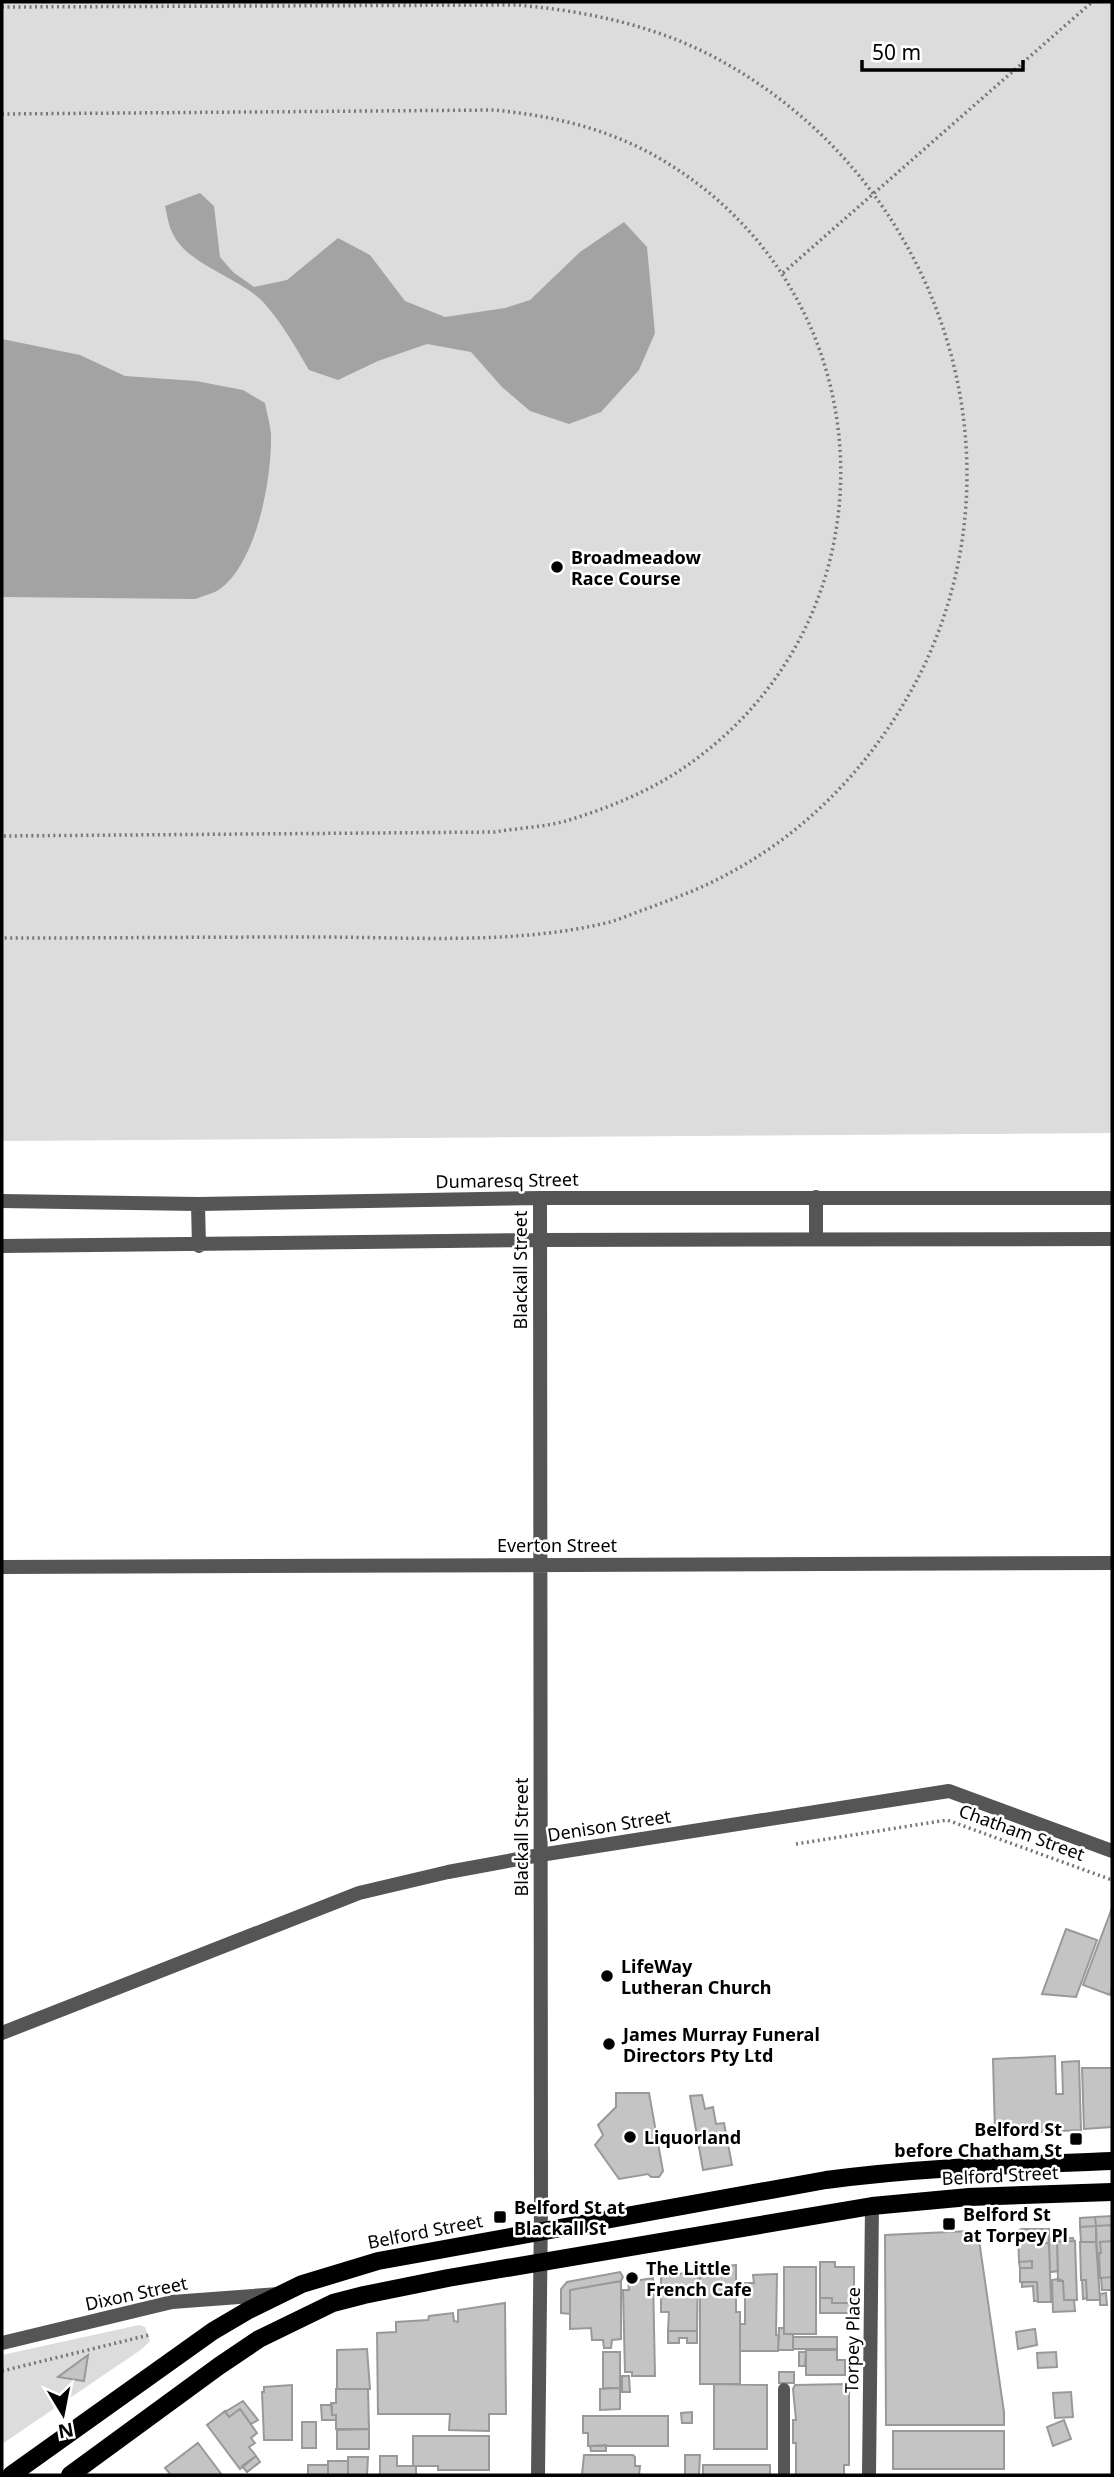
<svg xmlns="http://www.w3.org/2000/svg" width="1114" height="2477" font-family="'Noto Sans',sans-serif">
<rect width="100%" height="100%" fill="#fff"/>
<path fill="#dcdcdc" d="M2 2H1112V1133L2 1141Z
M139 2325 145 2327 150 2341 142 2349 2 2444V2355Z"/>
<path fill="#a3a3a3" d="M200 193 214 206 220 257 233 272 254 287 287 280 338 238 370 255 405 301 445 317 505 308 530 300 580 252 624 222 647 247 655 333 639 370 601 412 569 424 530 411 502 387 471 352 427 344 378 361 338 380 309 370C296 348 282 323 264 303 240 277 186 265 172 232 168 224 167 214 165 206Z
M2 339 80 355 125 376 196 381 243 390 265 403C267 413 270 424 271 434 272 478 257 562 220 589 213 594 202 596 195 599L2 597Z"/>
<path fill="#c4c4c4" stroke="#999" stroke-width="2" d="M1112 1908V1988L1110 1995 1083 1985Z
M1066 1929 1097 1940 1076 1997 1042 1994Z
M1055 2056 1056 2094H1063L1062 2062 1079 2061 1081 2130 995 2134 993 2059Z
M1082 2068H1112V2127L1084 2129Z
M616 2093H649L663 2171 659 2177H651L648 2174 619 2179 595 2145 603 2135 598 2125 616 2107Z
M702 2095 705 2109 713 2107 716 2124 724 2123 732 2165 703 2170 690 2096Z
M1112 2216V2225L1096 2226 1095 2217Z
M1095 2217 1096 2226 1080 2227V2218Z
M1112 2225V2241L1100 2242 1101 2253H1097L1096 2226Z
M1096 2226V2242H1081L1080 2227Z
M1021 2229H1031L1032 2244 1049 2243 1051 2302H1038L1037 2282H1020V2268H1032V2261L1019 2262 1018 2231Z
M1031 2229H1049V2243L1032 2244Z
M970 2231 979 2240 1004 2412V2425H886L885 2235Z
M1073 2238 1074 2241 1057 2242 1058 2271 1050 2272 1049 2239Z
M1075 2241 1077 2300H1064L1063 2281H1058L1057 2242Z
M1112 2241V2285V2277L1100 2278 1099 2253H1101L1100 2242Z
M1080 2242H1096L1100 2300H1087L1086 2280H1081Z
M1032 2261V2268H1020L1019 2262Z
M820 2262H835V2267H854V2303H832V2298H820Z
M736 2265V2312H740V2384H700V2270Z
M784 2267H816V2334H784Z
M698 2271 697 2331H668L669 2312H661V2277Z
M620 2272 623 2277 621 2281 570 2290V2314L561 2313V2289L567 2282Z
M777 2274 776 2335 779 2336 778 2351H740V2324H745V2283H754L753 2275Z
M1112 2277V2290H1102L1101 2278Z
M653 2278 655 2376H632V2372H625L623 2290H629L628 2282Z
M1058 2279 1063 2281 1064 2300H1074L1075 2311 1053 2312 1052 2280Z
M1082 2280H1086L1087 2298 1083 2299Z
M621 2281V2339L612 2340 611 2348H604L603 2340H592L591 2328 570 2329V2290Z
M1022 2282H1037L1038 2301H1034L1033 2286 1022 2287Z
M1106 2293 1107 2305H1100V2294Z
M820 2298H832V2303H852V2313H820Z
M505 2303 506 2414H489V2431L449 2430 450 2414H378L377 2333 396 2332V2322L428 2320 429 2316 453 2313 454 2321 458 2322V2310Z
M779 2328H784V2334H793V2350H778Z
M1035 2329 1037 2345 1018 2349 1016 2332Z
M668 2331H697V2343H687V2338H679V2343H668Z
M793 2337H837V2349H793Z
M367 2349 370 2389H337V2350Z
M806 2350H837V2360H845V2375H806Z
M603 2352H620V2388H603Z
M799 2352H806L805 2366H799Z
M1056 2352 1057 2367 1038 2368 1037 2353Z
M88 2355 84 2381 58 2377Z
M779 2372H794V2383H779Z
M622 2376H629L630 2392H622Z
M714 2384 767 2385V2449H714Z
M849 2384V2465H844V2475H796V2443H793V2420H796L793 2389 795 2385Z
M292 2385V2440H264L262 2392H264V2387Z
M620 2388V2409L600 2410V2389Z
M336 2389H368L369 2429H336V2415H332L331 2403H336Z
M1071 2392 1073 2417 1055 2418 1053 2393Z
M243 2401 258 2420 251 2424 240 2409 229 2417 225 2412Z
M321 2405H332V2415H336V2420H322Z
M240 2409 257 2433 251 2438 255 2443 249 2447 256 2456 240 2469 207 2425 225 2411 229 2417Z
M692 2412V2423H682L681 2413Z
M583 2416H668V2446H588V2433H583Z
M1064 2420 1071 2439 1053 2446 1047 2427Z
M302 2422H316V2448H302Z
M369 2429V2449H337V2430Z
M893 2431H1004V2469H893Z
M413 2436H489V2470H438V2466H413Z
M198 2443 222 2475H171L165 2468Z
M606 2445V2451H591L590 2446Z
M584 2455H633L635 2457V2466H640L639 2475H582Z
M685 2455H700L699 2475H685Z
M256 2456 260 2462 247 2472 242 2466Z
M380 2456H397V2466H416V2475H380Z
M348 2457H368L367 2475H348Z
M328 2461H348V2475H328Z
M308 2465H328V2475H308Z
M703 2465H770V2475H703Z"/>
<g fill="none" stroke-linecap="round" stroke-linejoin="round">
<path stroke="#777" stroke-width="3.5" stroke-dasharray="2 3.5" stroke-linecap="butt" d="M2 7 517 5C586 11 653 25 714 57 932 172 1031 443 923 668 880 756 811 831 724 876 698 890 670 900 643 910 631 914 619 920 606 923 513 945 410 937 314 937 210 937 106 938 2 938
M2 114 494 110C557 116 618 131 672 166 885 301 900 608 696 759 658 788 612 807 566 821 544 827 518 828 495 832L2 836
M783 273 1092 2
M796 1844 947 1820 1112 1880
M2 2371 149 2335"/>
<path stroke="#555" stroke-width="12" d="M784 2475V2389"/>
<path stroke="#555" stroke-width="14" d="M816 1197V1239
M2 1201 198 1204 540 1198H1112
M198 1204 199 1246
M2 1246 540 1240 1112 1239
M2 1567 1112 1563
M2 2033 359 1893 448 1872 540 1855 949 1791 1112 1851
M2 2343 172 2302 279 2294
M538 2475 541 2209 540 1198
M869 2475 872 2206"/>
<path stroke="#000" stroke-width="18" d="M11 2475 213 2331 247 2311 302 2284 378 2261 826 2180C921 2167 1016 2165 1112 2161
M70 2475 219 2366 259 2339 333 2303 364 2295 448 2278 872 2206 969 2197 1112 2192"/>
</g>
<g fill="#000" stroke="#fff" stroke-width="2.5">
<circle cx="557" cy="567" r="7"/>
<circle cx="607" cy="1976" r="7"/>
<circle cx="609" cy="2044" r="7"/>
<circle cx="630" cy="2137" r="7"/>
<rect x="1069" y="2132" width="14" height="14" rx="3.5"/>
<rect x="493" y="2210" width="14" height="14" rx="3.5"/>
<rect x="942" y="2217" width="14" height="14" rx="3.5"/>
<circle cx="632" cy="2278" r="7"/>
</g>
<g text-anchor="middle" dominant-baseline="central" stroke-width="5" stroke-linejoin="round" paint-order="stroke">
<g font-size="18" font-weight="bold" fill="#000" stroke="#fff" text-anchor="start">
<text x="571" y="557">Broadmeadow<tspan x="571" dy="21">Race Course</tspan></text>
<text x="621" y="1966">LifeWay<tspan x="621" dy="21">Lutheran Church</tspan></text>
<text x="623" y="2034">James Murray Funeral<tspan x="623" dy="21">Directors Pty Ltd</tspan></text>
<text x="1062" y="2129" text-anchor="end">Belford St<tspan x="1062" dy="21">before Chatham St</tspan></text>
<text x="644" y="2137">Liquorland</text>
<text x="514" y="2207">Belford St at<tspan x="514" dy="21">Blackall St</tspan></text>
<text x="963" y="2214">Belford St<tspan x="963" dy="21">at Torpey Pl</tspan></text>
<text x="646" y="2268">The Little<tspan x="646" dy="21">French Cafe</tspan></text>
</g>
<g font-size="18" fill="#000" stroke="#fff">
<text transform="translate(507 1180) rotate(-1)">Dumaresq Street</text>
<text transform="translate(520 1270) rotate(-90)">Blackall Street</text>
<text x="557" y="1545">Everton Street</text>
<text transform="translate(609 1825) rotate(-9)">Denison Street</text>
<text transform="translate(1022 1832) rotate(20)">Chatham Street</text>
<text transform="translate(521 1837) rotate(-90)">Blackall Street</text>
<text transform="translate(1000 2175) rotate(-3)">Belford Street</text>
<text transform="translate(425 2231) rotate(-11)">Belford Street</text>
<text transform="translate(136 2293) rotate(-12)">Dixon Street</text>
<text transform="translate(852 2340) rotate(-89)">Torpey Place</text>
</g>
</g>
<rect width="1114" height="2477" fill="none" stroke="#000000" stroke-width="7"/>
<g transform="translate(63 2414) rotate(170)" stroke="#ffffff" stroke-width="5" paint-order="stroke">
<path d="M0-5L12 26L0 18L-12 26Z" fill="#000000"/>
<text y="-10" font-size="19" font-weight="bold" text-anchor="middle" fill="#000000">N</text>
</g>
<path d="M862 60v10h161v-10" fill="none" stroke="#000000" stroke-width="3.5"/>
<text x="872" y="60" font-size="21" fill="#000000" stroke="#ffffff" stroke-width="5" paint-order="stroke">50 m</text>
</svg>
